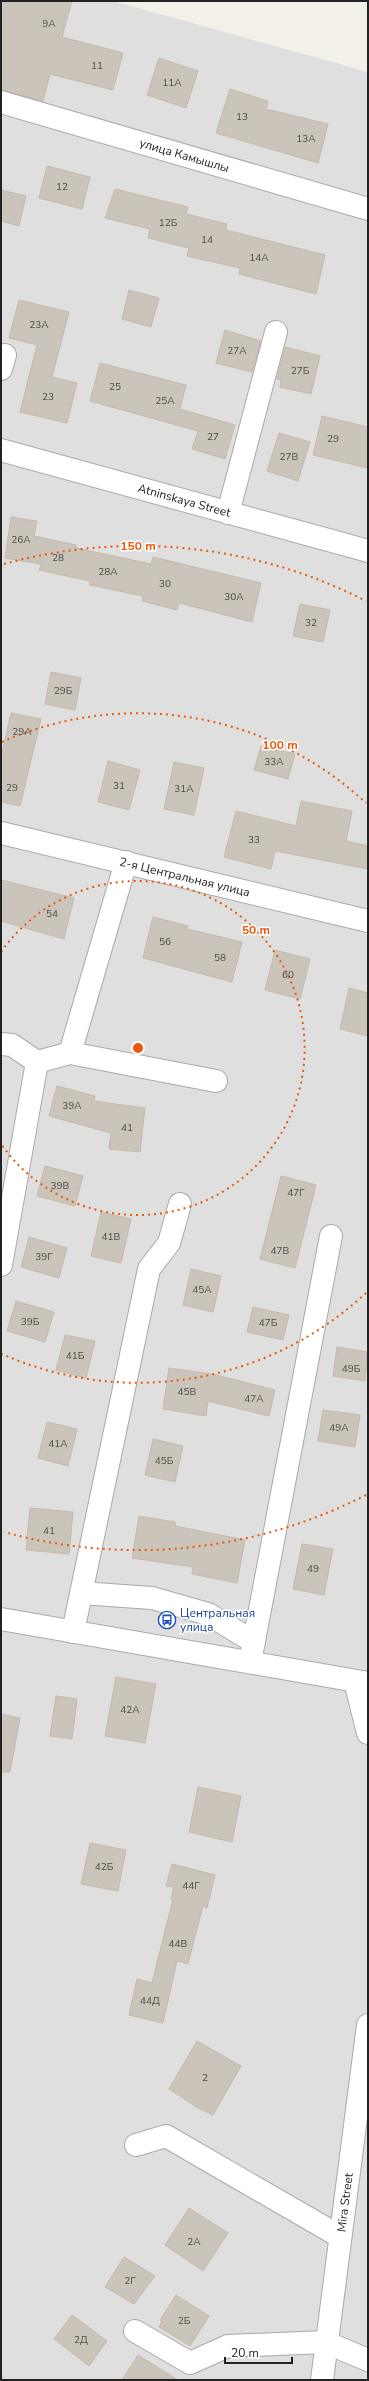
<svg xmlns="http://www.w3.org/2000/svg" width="369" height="2381" font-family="'Nunito Sans',sans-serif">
<rect width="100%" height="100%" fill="#f3f0e8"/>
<path fill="#e0dfdf" d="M1 1H113L368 72V2380H1Z"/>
<path fill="#cbc4ba" stroke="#c6b9a9" d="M1 1H72L62 37 123 53 113 90 50 74 43 101 1 90Z
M159 58 198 71 186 108 147 95Z
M230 89 268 101 266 109 328 124 318 163 216 133Z
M47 166 90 177 82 209 39 198Z
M115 189 188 207 186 214 227 224 226 230 325 255 316 294 239 274 240 268 187 256 189 248 148 238 150 229 105 218Z
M1 190 26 196 19 226 1 221Z
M129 290 159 298 151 327 122 319Z
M19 300 69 312 52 377 77 383 67 423 20 412 37 345 9 338Z
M225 330 261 341 252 372 216 363Z
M285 347 320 356 311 394 280 387 281 380 277 379Z
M100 363 186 385 180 409 235 425 225 459 192 449 198 431 90 401Z
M322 416 368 427V468L313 455Z
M279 433 310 442 298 481 267 471Z
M11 517 37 521 34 536 76 545V548L151 564 153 557 261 583 252 622 179 603 177 610 142 601 143 596 90 585V581L39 570 41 564 5 558Z
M300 604 330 610 323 642 293 636Z
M51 672 81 678 75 710 45 704Z
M11 713 41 719 20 806 1 802V758Z
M261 746 295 754 288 779 254 770Z
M108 761 140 770 129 810 98 802Z
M174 762 204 768 194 815 164 809Z
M301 801 352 811 346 841 368 846V869L275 851 271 869 224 857 236 811 296 826Z
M1 880 74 898 64 939 1 921Z
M153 917 188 926 187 929 242 942 232 982 143 958Z
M275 950 310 959 300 999 265 990Z
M349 988 368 993V1036L340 1029Z
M57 1086 95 1096 94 1101 145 1108 140 1152 109 1149 111 1133 49 1116Z
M45 1166 83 1176 75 1206 37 1196Z
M281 1176 316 1185 295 1268 260 1259Z
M101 1212 131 1219 121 1263 91 1256Z
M29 1237 67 1248 59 1278 21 1267Z
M191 1269 221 1276 213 1312 183 1305Z
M16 1301 54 1312 45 1342 7 1331Z
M253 1307 289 1315 283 1340 247 1332Z
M65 1335 95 1341 86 1378 56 1370Z
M337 1347 368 1352 365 1381 333 1376Z
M169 1368 212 1374 275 1390 269 1416 208 1401 206 1416 163 1409Z
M323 1410 360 1415 355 1447 318 1441Z
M47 1422 77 1429 68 1466 38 1458Z
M153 1439 183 1446 175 1482 145 1475Z
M30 1508 73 1512 69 1554 26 1550Z
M139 1516 175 1522V1526L245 1540 237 1583 192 1574 193 1567 132 1558Z
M302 1544 333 1549 324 1595 293 1589Z
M116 1677 156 1684 145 1743 105 1736Z
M56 1696 77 1699 72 1739 50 1736Z
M1 1714 20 1718 10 1772H1Z
M198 1787 241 1796 232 1842 189 1832Z
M90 1843 126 1850 118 1891 81 1884Z
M172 1864 215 1875 207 1908 203 1906 188 1964 177 1961 163 2023 129 2015 137 1979 152 1983 173 1899H171L174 1887 166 1886Z
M197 2041 241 2066 213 2115 198 2108 169 2089Z
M189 2208 228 2233 203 2271 165 2245Z
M124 2257 155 2276 134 2304 105 2287Z
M176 2295 209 2316 190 2346 159 2327 162 2322 160 2320Z
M72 2315 107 2341 89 2366 54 2339Z
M138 2355 178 2380H122Z"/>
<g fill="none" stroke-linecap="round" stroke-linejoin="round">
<defs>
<g id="minor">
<path id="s1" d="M1 102 368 209"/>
<path d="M1 369 5 355"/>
<path id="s2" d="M1 450 368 551"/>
<path d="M228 513 276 332"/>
<path id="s3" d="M1 833 368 921"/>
<path d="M1 1044 12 1045 37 1062 70 1053 126 862"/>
<path d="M70 1053 216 1081"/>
<path d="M1 1265 37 1062"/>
<path d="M81 1593 152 1598 208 1614 254 1642"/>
<path d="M1 1619 368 1683"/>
<path d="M73 1632 149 1269 169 1243 180 1204"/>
<path d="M250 1662 331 1236"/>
<path d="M355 1681 368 1733"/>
<path d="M136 2145 166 2136 339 2236"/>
<path d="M135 2331 190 2363 228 2346 325 2342 368 2360"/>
<path id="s4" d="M322 2380 368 2025"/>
</g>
</defs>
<use href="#minor" stroke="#a9a9a9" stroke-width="24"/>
<use href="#minor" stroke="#fff" stroke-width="22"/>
</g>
<g fill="none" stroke="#e8590c" stroke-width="2" stroke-dasharray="2 4">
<path d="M1 952A167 167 0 1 1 1 1144"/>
<path d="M366 1293A335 335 0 0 1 2 1354M2 742A335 335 0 0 1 366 803"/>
<path d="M366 1495A502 502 0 0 1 4 1532M4 564A502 502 0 0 1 366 601"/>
</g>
<defs>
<symbol id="bus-ring" viewBox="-11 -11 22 22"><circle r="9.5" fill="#fff" stroke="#1a4fb4" stroke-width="1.5"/><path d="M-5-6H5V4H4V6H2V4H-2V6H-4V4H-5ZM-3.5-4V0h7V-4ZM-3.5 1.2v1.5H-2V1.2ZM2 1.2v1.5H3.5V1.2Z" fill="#1a4fb4"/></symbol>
</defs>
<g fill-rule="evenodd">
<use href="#bus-ring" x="157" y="1610" width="20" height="20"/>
</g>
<g text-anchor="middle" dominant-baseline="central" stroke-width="3" stroke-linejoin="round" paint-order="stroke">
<g font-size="10" fill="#4c4a48">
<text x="49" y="24">9А</text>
<text x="97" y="66">11</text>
<text x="172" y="83">11А</text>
<text x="242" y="117">13</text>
<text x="306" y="139">13А</text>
<text x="62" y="187">12</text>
<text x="168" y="223">12Б</text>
<text x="207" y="240">14</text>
<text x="259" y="258">14А</text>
<text x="39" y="325">23А</text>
<text x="237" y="351">27А</text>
<text x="300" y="371">27Б</text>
<text x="115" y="387">25</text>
<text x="48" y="397">23</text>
<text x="165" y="401">25А</text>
<text x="213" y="437">27</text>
<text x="333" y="439">29</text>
<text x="289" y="457">27В</text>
<text x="21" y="540">26А</text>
<text x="58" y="558">28</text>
<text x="108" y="572">28А</text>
<text x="165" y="584">30</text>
<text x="234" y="597">30А</text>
<text x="311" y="623">32</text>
<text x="63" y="691">29Б</text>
<text x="22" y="732">29А</text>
<text x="274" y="762">33А</text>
<text x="119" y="786">31</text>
<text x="12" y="788">29</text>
<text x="184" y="789">31А</text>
<text x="254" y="840">33</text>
<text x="52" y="914">54</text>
<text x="165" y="942">56</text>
<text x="220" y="958">58</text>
<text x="288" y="975">60</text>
<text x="72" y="1106">39А</text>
<text x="127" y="1128">41</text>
<text x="60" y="1186">39В</text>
<text x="296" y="1193">47Г</text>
<text x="111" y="1237">41В</text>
<text x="280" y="1251">47В</text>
<text x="44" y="1257">39Г</text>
<text x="202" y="1290">45А</text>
<text x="30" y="1322">39Б</text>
<text x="268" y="1323">47Б</text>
<text x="75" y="1356">41Б</text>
<text x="351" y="1369">49Б</text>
<text x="187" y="1392">45В</text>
<text x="254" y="1399">47А</text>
<text x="339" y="1428">49А</text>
<text x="58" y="1444">41А</text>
<text x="164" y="1461">45Б</text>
<text x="49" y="1531">41</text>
<text x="313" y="1569">49</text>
<text x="130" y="1710">42А</text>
<text x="104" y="1867">42Б</text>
<text x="191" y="1886">44Г</text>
<text x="178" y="1944">44В</text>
<text x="150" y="2001">44Д</text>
<text x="205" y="2078">2</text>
<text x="194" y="2242">2А</text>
<text x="130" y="2281">2Г</text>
<text x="184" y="2321">2Б</text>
<text x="81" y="2340">2Д</text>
</g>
<g font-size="12" fill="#222" stroke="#fff">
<text stroke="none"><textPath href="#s1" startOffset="191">улица Камышлы</textPath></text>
<text stroke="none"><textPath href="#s2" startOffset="190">Atninskaya Street</textPath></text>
<text stroke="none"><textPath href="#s3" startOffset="189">2-я Центральная улица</textPath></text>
<text stroke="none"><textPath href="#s4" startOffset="179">Mira Street</textPath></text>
</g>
<g font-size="12" fill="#164399" stroke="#fff" text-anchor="start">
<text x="180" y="1613">Центральная<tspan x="180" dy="14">улица</tspan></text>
</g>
</g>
<circle cx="138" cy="1048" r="6" fill="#e8590c" stroke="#fff" stroke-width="2"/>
<g font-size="12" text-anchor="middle" font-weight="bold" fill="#e8590c" stroke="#fff" stroke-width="3" stroke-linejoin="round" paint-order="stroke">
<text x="138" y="550">150 m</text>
<text x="280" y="749">100 m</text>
<text x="256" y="934">50 m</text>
</g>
<rect width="369" height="2381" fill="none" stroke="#222222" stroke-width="4"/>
<path d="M225 2357v6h67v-6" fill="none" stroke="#222222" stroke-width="2"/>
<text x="231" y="2357" font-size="12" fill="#222222" stroke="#ffffff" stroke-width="3" paint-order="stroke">20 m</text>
</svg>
